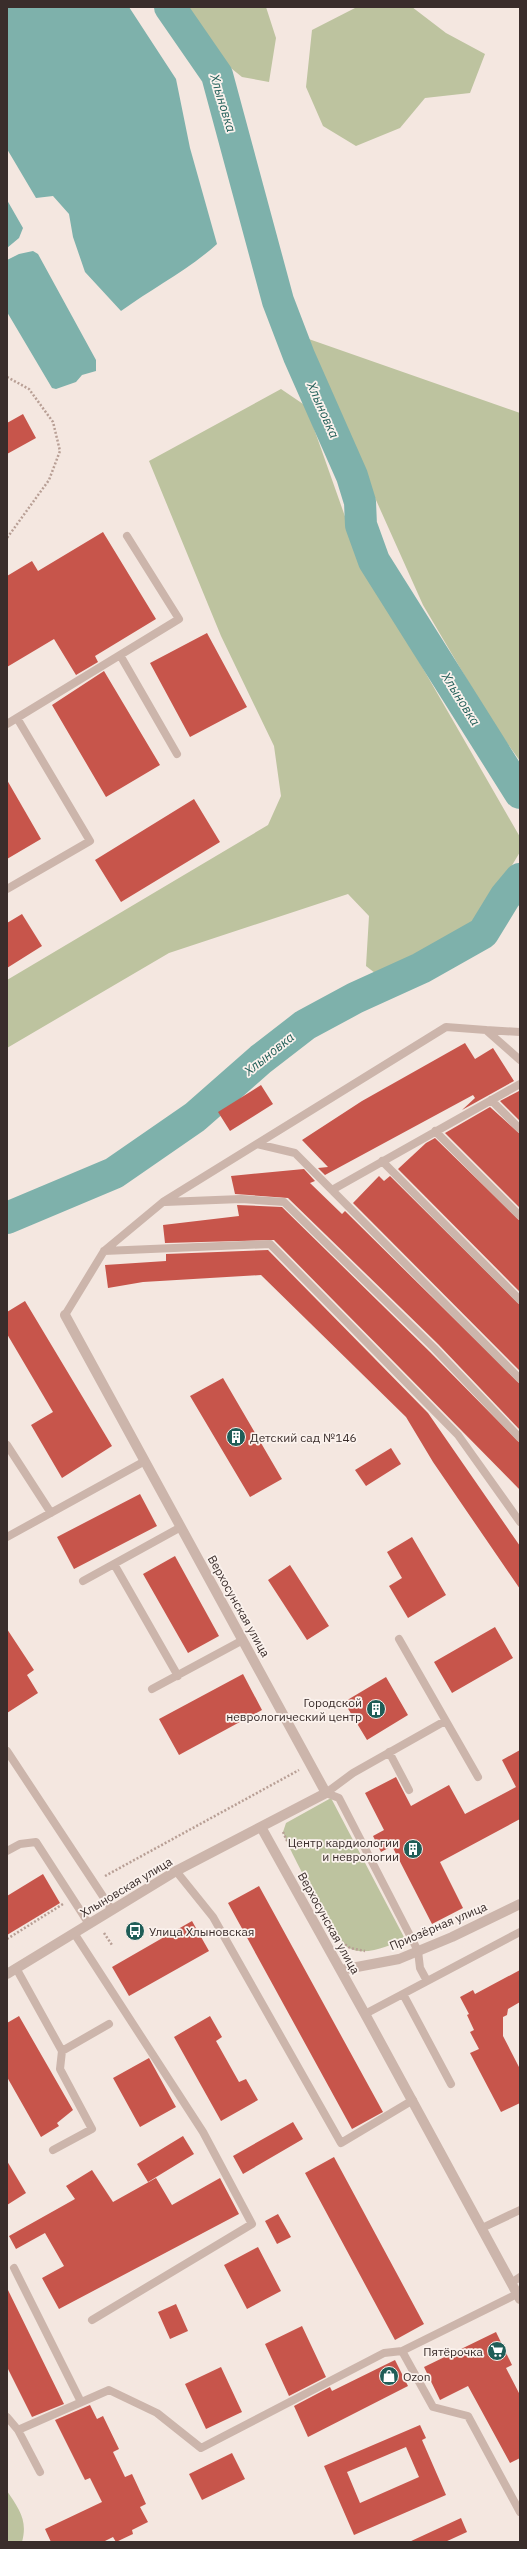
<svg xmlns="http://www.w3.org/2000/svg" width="527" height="2549" font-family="'IBM Plex Sans',sans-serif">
<rect width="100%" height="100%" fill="#f4e7e0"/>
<path fill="#bdc39f" d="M178 7H266L276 38 269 82 242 77 206 48Z
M365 7H412L446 33 485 54 470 93 425 98 400 128 356 146 323 126 306 87 312 30 355 8Z
M303 337 520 413V761L492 722 423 605Z
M281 389 306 406 360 559 520 837V852L472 932 380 977 366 966 369 916 348 894 169 953 7 1048V980L268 825 281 796 274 746 221 636 149 461Z
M331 1798 405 1939C391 1945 365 1957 349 1948 332 1938 300 1867 289 1847L283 1832 286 1823Z
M7 2491C19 2509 28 2520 22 2542H7Z"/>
<path fill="#7eb1ab" d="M7 7H129L176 79 190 148 217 244C188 270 153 288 121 311L85 272 73 237 69 214 53 196 36 198 7 149Z
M7 200 23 228 19 238 7 248Z
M33 251 38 254 96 360V371L82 375 76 382 56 389 52 388 7 312V260L19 254Z"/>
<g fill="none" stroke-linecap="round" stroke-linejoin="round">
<path stroke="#7eb1ab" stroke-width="32" d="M170 7 217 75 278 301 299 356 352 476 360 502 361 525 374 561 520 793
M7 1218 114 1173 195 1117 261 1059 305 1025 355 998 421 968 483 933 505 897 520 879"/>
</g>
<path fill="#c7554b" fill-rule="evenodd" d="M23 414 36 438 7 454V423Z
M103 532 156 619 95 656 98 662 76 675 54 639 7 667V576L32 561 38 571Z
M207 633 247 707 190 737 150 663Z
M104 671 160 765 106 797 52 705Z
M7 780 41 839 7 859Z
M194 799 220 842 121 902 95 860Z
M22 914 42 946 7 968V923Z
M465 1043 475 1059 493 1048 514 1081 462 1110 475 1098 473 1095 325 1175 318 1168 328 1167 302 1140 362 1101Z
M261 1085 273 1104 230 1131 218 1112Z
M519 1091H520V1121L500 1101Z
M490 1107 520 1134V1208L445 1133Z
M435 1138 520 1221V1292L398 1169 426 1143Z
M304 1169 315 1181 310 1183 342 1214 345 1211 520 1384V1430L438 1344 288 1198 235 1194 231 1176Z
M379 1176 384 1181 390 1176 520 1305V1371L353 1203Z
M237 1205 282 1207 430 1352 520 1443V1490L274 1240 165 1243 163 1225 239 1216Z
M268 1250 428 1413 520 1546V1589L433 1462 406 1417 261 1275 143 1282 108 1288 105 1265 166 1261V1254Z
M25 1301 112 1446 62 1478 31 1425 53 1412 7 1334V1312Z
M223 1378 282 1479 250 1497 190 1396Z
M391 1448 401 1464 366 1486 355 1470Z
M140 1494 157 1526 74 1569 57 1537Z
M412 1537 446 1595 408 1618 389 1586 402 1578 387 1552Z
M175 1556 219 1636 188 1653 143 1574Z
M290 1565 329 1626 307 1640 268 1580Z
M495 1627 513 1658 452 1693 434 1662Z
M7 1629 34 1670 27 1675 38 1693 7 1713Z
M243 1674 262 1710 179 1755 159 1719Z
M386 1677 408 1715 367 1740 344 1702Z
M520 1750V1819L440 1862 463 1908 432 1924 392 1846 381 1852 373 1836 384 1830 365 1793 396 1777 411 1806 449 1785 465 1814 516 1787 502 1760Z
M43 1874 60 1903 7 1935V1896Z
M259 1886 383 2112 352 2129 228 1903Z
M192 1921 209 1951 129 1996 112 1967Z
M520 1970V2002L508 2009 507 2015 503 2017V2036L520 2069V2103L501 2112 470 2053 479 2049 470 2032 474 2030 467 2015 469 2014 460 1997 473 1990 475 1994Z
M19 2016 73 2110 57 2123 59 2126 41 2137 7 2077V2023Z
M210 2016 222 2037 216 2041 239 2082 246 2079 258 2100 221 2121 174 2037Z
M149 2058 176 2107 140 2127 113 2078Z
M293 2122 303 2139 243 2174 233 2156Z
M183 2136 194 2154 148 2182 137 2164Z
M334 2157 424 2324 395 2340 305 2173Z
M7 2161 26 2193 7 2205Z
M92 2170 113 2202 156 2178 172 2205 220 2178 239 2214 59 2309 42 2278 64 2266 45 2233 16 2249 9 2236 75 2199 66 2186Z
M278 2214 291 2237 277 2244 265 2221Z
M258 2247 281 2291 247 2309 224 2265Z
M7 2288 64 2404 32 2417 7 2367Z
M176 2304 188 2331 170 2339 158 2312Z
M302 2326 326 2377 289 2396 265 2344Z
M496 2332 512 2365 506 2368 520 2395V2458L510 2463 468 2386 440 2400 424 2367Z
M395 2360 408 2386 308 2437 294 2406 330 2387 332 2391Z
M221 2367 242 2412 206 2429 185 2384Z
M90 2405 97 2419 103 2416 119 2449 113 2452 125 2477 132 2474 146 2504 140 2507 148 2522 132 2530 133 2534 116 2542 113 2537 103 2542H51L45 2529 102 2502 90 2478 85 2480 55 2420Z
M420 2425 426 2438 422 2440 446 2495 354 2535 324 2466ZM406 2447 419 2477 360 2503 347 2472Z
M232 2453 245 2479 202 2500 189 2474Z
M461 2518 467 2532 445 2542H409Z"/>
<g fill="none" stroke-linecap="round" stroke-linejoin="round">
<path stroke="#b89f95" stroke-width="2.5" stroke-dasharray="2 2" stroke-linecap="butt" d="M7 377 29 389 53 422 60 451 49 480 7 538
M283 1832 288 1843
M105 1876 299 1770
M104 1933 112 1945
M7 1939 63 1904
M342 1942 350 1948 365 1951"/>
<path stroke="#ccb5ab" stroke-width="8" d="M120 655 177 754
M7 724 179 619 127 536
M7 889 90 841 17 718
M486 1030 520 1032
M491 1100 520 1129
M435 1131 520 1216
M257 1144 295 1153 520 1379
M382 1161 520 1300
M332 1190 520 1084
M165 1202 241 1199 284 1202 434 1348 520 1438
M104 1251 270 1244 458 1435 520 1522
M65 1315 104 1251 163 1202 446 1027 486 1030 520 1060
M7 1445 51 1513
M7 1537 145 1461
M114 1564 178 1676
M83 1581 181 1527
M399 1639 478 1777
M152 1689 243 1640
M7 1751 112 1910
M389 1752 409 1790
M326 1793 339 1798 418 1951 420 1968 427 1981
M326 1793 353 1773 445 1721
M7 1851 20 1844 36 1842 89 1924
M176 1871 213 1917 341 2143 413 2100
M74 1933 203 2132 252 2224 92 2320
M16 1968 62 2051 60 2069 92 2129 53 2150
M403 1994 451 2084
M365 2014 520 1932
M62 2051 109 2024
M482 2228 520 2210
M14 2268 81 2402
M511 2283 520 2277
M517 2294 402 2351 433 2407 468 2416 520 2512
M7 2417 18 2430 40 2472
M18 2430 109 2390 157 2413 201 2448 384 2353 402 2351"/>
<path stroke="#ccb5ab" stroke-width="10" d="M261 1827 365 2014 520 2299
M341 1970 399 1959 452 1937 520 1904
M7 1974 176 1871 326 1793 65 1315"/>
</g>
<defs>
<symbol id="building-disc" viewBox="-11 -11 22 22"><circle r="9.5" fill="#1f5d57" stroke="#fbf2ed"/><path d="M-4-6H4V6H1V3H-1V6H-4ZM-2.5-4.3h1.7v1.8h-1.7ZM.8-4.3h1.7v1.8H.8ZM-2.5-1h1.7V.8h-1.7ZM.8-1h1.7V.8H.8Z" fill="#fff"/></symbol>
<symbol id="bus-disc" viewBox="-11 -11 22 22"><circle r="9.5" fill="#1f5d57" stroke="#fbf2ed"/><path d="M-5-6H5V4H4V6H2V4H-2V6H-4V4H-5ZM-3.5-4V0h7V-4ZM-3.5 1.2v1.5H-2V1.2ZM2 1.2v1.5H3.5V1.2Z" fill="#fff"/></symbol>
<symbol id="supermarket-disc" viewBox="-11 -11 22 22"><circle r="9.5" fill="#1f5d57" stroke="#fbf2ed"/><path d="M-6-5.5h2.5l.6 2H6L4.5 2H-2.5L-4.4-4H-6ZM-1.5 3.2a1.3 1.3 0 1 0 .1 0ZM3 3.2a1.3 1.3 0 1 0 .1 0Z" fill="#fff"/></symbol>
<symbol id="shop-disc" viewBox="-11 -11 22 22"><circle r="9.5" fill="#1f5d57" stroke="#fbf2ed"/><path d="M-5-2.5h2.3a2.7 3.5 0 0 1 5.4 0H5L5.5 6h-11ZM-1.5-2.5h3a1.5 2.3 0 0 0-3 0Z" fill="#fff"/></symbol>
</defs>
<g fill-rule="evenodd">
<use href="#building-disc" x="225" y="1426" width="22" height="22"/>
<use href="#building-disc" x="365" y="1698" width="22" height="22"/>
<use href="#building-disc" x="402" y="1838" width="22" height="22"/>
<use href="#bus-disc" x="124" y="1920" width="22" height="22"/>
<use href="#supermarket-disc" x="486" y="2340" width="22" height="22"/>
<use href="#shop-disc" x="378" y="2365" width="22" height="22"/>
</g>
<g text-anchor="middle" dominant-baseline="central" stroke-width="3.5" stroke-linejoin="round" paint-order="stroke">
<g font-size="12" fill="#3a2d2b" stroke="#fbf2ed" text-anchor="start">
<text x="250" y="1437">Детский сад №146</text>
<text x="362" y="1702" text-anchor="end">Городской<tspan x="362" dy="14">неврологический центр</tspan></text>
<text x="399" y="1842" text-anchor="end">Центр кардиологии<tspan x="399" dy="14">и неврологии</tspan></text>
<text x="149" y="1931">Улица Хлыновская</text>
<text x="483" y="2351" text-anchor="end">Пятёрочка</text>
<text x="403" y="2376">Ozon</text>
</g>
<g font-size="12" fill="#3a2d2b" stroke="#fbf2ed">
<text transform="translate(239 1606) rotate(61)">Верхосунская улица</text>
<text transform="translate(126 1887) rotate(-31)">Хлыновская улица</text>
<text transform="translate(329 1923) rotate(61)">Верхосунская улица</text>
<text transform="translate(438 1926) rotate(-23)">Приозёрная улица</text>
</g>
<g font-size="13" font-style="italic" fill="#1f5d57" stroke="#fbf2ed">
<text transform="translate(223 103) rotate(73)">Хлыновка</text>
<text transform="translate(323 410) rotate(66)">Хлыновка</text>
<text transform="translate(461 699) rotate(58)">Хлыновка</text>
<text transform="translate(269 1054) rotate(-39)">Хлыновка</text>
</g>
</g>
<rect width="527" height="2549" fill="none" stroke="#3a2d2b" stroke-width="16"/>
</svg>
